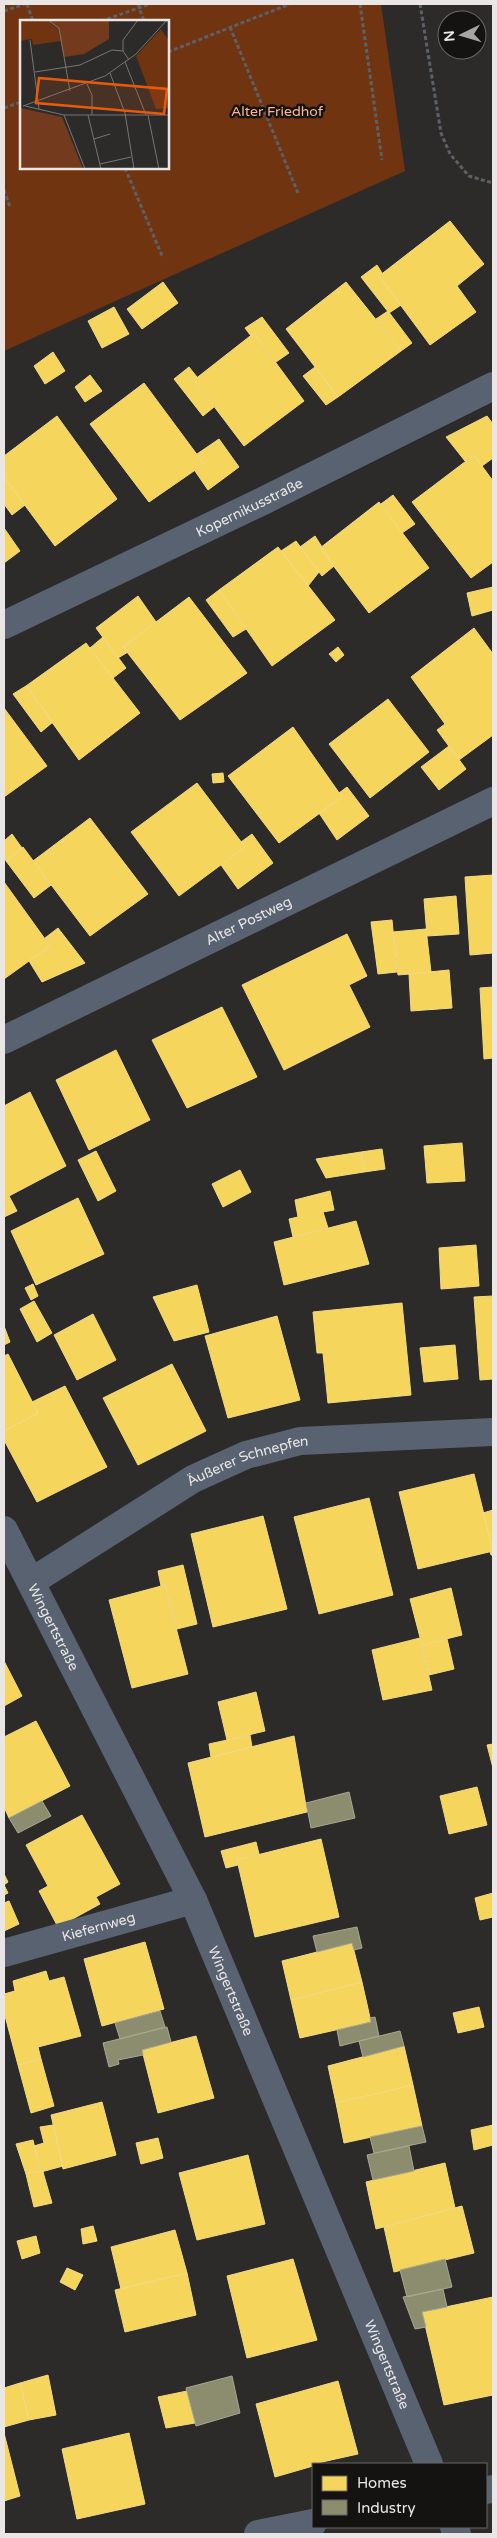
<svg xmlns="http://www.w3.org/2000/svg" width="497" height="2538" font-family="'Varela Round',sans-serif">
<rect width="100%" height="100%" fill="#2c2b2a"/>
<path fill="#713411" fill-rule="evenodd" d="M4 4H381L405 171 4 351ZM21 21H168V168H21Z"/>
<path fill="#f6d55c" stroke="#f2da85" d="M450 221 484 264 457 286 476 312 430 345 379 276Z
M377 265 382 273 379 276 401 305 389 313 361 277Z
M163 282 178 303 142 329 127 309Z
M346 282 401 351 338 397 286 329Z
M114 307 129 334 102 348 88 321Z
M388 311 412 343 401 351 376 319Z
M262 317 289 353 276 362 254 333 251 336 245 328Z
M254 333 304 401 244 446 194 380Z
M53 352 65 371 45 384 34 366Z
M189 367 197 377 194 380 214 407 203 416 174 379Z
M315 367 338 397 326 405 303 376Z
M90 375 102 391 85 402 75 387Z
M144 383 204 464 149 502 90 424Z
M57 416 117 499 55 546 4 477V456Z
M487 416 493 424V458L482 466 474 455 465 461 446 437Z
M219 439 239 467 208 490 195 471 204 464 197 454Z
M474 455 493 481V562L471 578 412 502Z
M4 477 25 505 12 515 4 504Z
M393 495 415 524 402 533 381 504Z
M379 502 429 568 369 613 320 548Z
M4 528 20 551 4 563Z
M315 536 334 566 322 576 300 547Z
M296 541 319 572 308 586 281 551Z
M278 547 335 620 272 666 219 590Z
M493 587V610L472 616 467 593Z
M219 590 246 629 233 637 206 600Z
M138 596 156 622 123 647 128 652 118 658 96 628Z
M189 597 247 673 180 720 123 647Z
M474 628 493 654V735L459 760 437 730 445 724 411 677Z
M103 637 126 668 113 678 90 648Z
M86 643 140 713 79 760 26 686Z
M338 647 344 655 336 662 329 654Z
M26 686 53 722 41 732 13 694Z
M388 699 429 752 370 798 329 744Z
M4 708 47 766 4 797Z
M293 727 342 797 279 843 228 776Z
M449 746 466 769 439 790 421 767Z
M223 773 224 782 213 783 212 774Z
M197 783 245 847 179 896 131 832Z
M347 787 369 816 337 840 319 813 342 797 339 793Z
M90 818 148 894 90 936 33 861Z
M12 834 22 848 6 861 4 857V841Z
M252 834 273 863 238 889 221 865 245 847 241 842Z
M23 847 51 885 34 898 6 861Z
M493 875V953L470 955 465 877Z
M4 882 50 946 4 979Z
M456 896 459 934 427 936 424 899Z
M392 920 397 972 378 974 371 922Z
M58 928 85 963 42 982 29 961 50 946 45 938Z
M426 929 431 972 398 975 393 932Z
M347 934 367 976 349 985 370 1027 284 1070 242 985Z
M449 970 452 1008 411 1011 409 974Z
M493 987V1058L484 1059 480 988Z
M222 1007 257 1077 187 1108 152 1040Z
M116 1050 150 1120 89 1150 56 1080Z
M30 1092 66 1166 9 1196 17 1211 4 1217V1106Z
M462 1143 465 1181 427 1183 424 1146Z
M382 1149 385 1169 364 1172 361 1152Z
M96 1151 116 1191 98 1201 78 1160Z
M361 1152 364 1172 326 1178 316 1159Z
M240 1170 251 1192 223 1207 212 1184Z
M330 1191 334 1210 323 1212 328 1228 293 1237 289 1219 298 1217 295 1200Z
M78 1198 104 1254 36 1285 11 1231Z
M356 1221 369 1264 284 1285 274 1242Z
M476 1245 479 1286 441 1289 439 1248Z
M33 1284 38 1296 31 1300 25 1288Z
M197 1285 209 1332 174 1341 153 1297Z
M493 1296V1379L480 1380 474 1297Z
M34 1301 52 1333 37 1342 20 1309Z
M402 1303 411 1395 328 1403 323 1353H317L313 1312Z
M93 1314 116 1360 77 1380 54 1335Z
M277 1316 300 1400 228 1418 205 1336Z
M4 1326 10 1342 4 1345Z
M455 1345 458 1379 424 1382 420 1348Z
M8 1354 38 1413 4 1431V1356Z
M172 1364 206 1431 138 1465 103 1398Z
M65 1386 107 1467 37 1502 4 1440V1431L38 1413 32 1402Z
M474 1474 493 1551 418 1569 399 1492Z
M369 1498 393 1595 319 1614 294 1517Z
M493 1510V1555H491L490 1552 493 1551 483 1513Z
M263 1516 287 1609 213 1627 191 1534Z
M183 1565 197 1624 177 1629 165 1585 161 1586 158 1571Z
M165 1585 188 1674 132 1688 109 1600Z
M451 1588 462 1635 422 1645 410 1599Z
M420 1638 432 1690 383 1700 372 1650Z
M447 1639 454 1669 429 1675 422 1645Z
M4 1661 22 1696 4 1706Z
M256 1692 265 1731 227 1740 218 1702Z
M36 1721 70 1786 9 1818 4 1807V1737Z
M250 1735 252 1747 211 1757 209 1744Z
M294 1736 307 1812 205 1837 188 1763Z
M493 1744V1768L487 1745Z
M477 1787 487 1825 449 1834 440 1796Z
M82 1815 120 1884 96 1897 100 1904 58 1927 39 1891 48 1886 26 1845Z
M321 1839 339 1917 255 1937 237 1860Z
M256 1842 259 1854 237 1860 238 1865 226 1868 221 1851Z
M4 1874 8 1882 4 1885 8 1893 4 1895Z
M493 1893V1917L480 1920 475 1898Z
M9 1901 19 1924 4 1931V1903Z
M145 1942 164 2009 102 2026 84 1959Z
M352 1943 362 1982 291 2000 282 1961Z
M46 1971 49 1981 64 1977 81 2036 38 2047 41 2059 18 2065 4 2012V1994L15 1991 13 1981Z
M362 1982 371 2022 300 2038 291 2000Z
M479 2007 484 2027 458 2033 453 2013Z
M196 2036 214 2098 158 2113 142 2050Z
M404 2046 413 2085 336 2103 328 2066Z
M41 2059 54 2106 31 2113 18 2065Z
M413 2085 422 2126 344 2143 336 2103Z
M102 2102 116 2155 63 2169 51 2115Z
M53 2125 63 2166 41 2172 34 2146 44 2143 40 2127Z
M493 2125V2145L474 2150 471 2130Z
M158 2138 163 2158 141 2164 136 2143Z
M33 2140 40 2171 26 2174 16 2144Z
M248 2155 265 2224 197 2240 179 2173Z
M445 2163 455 2208 376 2229 366 2182Z
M40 2171 43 2172 52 2203 34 2207 26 2174Z
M462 2206 474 2253 394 2272 384 2227Z
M93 2226 97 2241 83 2244 81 2229Z
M175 2230 187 2273 121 2289 111 2247Z
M36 2236 40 2253 22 2259 17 2241Z
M293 2259 317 2340 247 2358 227 2276Z
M67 2268 83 2275 75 2290 60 2282Z
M187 2273 196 2315 125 2332 115 2290Z
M493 2297V2395L444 2405 422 2312Z
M48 2375 56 2415 29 2420 20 2383Z
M338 2381 358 2454 313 2464V2466L275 2477 256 2404Z
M20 2383 29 2420 4 2427V2388Z
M187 2391 195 2423 166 2428 158 2397Z
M4 2433 20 2496 4 2501Z
M129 2433 145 2504 77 2519 62 2449Z"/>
<path fill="#8c8c6e" stroke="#a8a792" d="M349 1792 355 1818 311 1828 306 1803Z
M42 1801 51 1816 18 1833 9 1818Z
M357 1927 362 1948 354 1950 352 1943 317 1952 313 1936Z
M160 2011 165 2027 120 2039 115 2023Z
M375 2017 379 2036 340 2046 337 2030 371 2022 370 2018Z
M167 2027 171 2042 142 2050 143 2055 118 2060 119 2064 109 2067 103 2043Z
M400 2031 404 2046 363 2057 359 2041Z
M422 2126 426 2142 374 2153 370 2137Z
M409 2146 414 2171 373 2180 367 2155Z
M445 2259 452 2287 407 2297 400 2270Z
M443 2289 447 2307 422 2312 426 2327 415 2329 403 2297Z
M232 2376 240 2413 196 2426 186 2388Z"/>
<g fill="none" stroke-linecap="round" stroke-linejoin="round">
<path stroke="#5c6168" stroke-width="3" stroke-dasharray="4 2.5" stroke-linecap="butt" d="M27 4 33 21
M138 4 144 21
M360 4 382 160
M420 4 441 133 450 154 469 176 493 183
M4 11 25 4
M101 21 150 4
M230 27 298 193
M168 52 290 4
M4 108 21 102
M125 168 163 258
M4 190 10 207"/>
<g stroke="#596271" stroke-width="28">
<path id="s1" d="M4 625 263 501 493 386"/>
<path id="s2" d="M4 1040 493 801"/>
<path id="s3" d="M4 1530 193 1900 429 2464"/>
<path id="s4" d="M31 1582 193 1479 246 1455 300 1441 493 1432"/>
<path id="s5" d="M4 1953 193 1900"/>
<path d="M486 2490 493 2489"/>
<path d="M454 2527 457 2534"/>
<path d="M258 2534 313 2523"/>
</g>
</g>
<g text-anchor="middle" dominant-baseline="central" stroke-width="5" stroke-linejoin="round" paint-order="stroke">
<g font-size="14" fill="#fdb595" stroke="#151312">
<text x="277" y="111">Alter Friedhof</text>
</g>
<g font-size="14" fill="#e9e6e5" stroke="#151312">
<text stroke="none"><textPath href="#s1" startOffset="272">Kopernikusstraße</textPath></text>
<text stroke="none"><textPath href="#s2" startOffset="272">Alter Postweg</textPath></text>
<text stroke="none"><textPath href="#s4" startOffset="250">Äußerer Schnepfen</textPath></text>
<text stroke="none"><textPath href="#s3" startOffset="109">Wingertstraße</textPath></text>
<text stroke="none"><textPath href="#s5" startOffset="98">Kiefernweg</textPath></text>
<text stroke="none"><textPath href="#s3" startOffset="514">Wingertstraße</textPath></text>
<text stroke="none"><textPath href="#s3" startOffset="919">Wingertstraße</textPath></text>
</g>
</g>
<g transform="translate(20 20)">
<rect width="149" height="149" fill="#2c2b2a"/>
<path d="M0 0H27L38 9 41 21 13 25 12 19 0 21ZM141 9 149 21V88L136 89 116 36Z" fill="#713411"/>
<path d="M27 0H89V19L64 34 44 37 38 9ZM0 88 42 97 63 149H0Z" fill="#743a1d"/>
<path fill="none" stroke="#787675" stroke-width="1" d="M28 0 39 8 50 71M10 20 19 89M109 40 103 31V20L118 0M105 42 126 95M15 52 60 45 92 30 103 31M90 53 105 93 114 149M67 64 72 75V95M3 86 85 56 116 34 147 0M5 86 44 95H149M44 95 65 149M68 95 81 149M128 95 139 149M74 119 90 114M80 144 111 137"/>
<path fill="#e8590c" fill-opacity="0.15" stroke="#e8590c" stroke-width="2.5" d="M19 58 147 69 144 94 16 83Z"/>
<rect width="149" height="149" fill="none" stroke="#e9e6e5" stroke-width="2.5"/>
</g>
<rect width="497" height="2538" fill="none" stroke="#e9e6e5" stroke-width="10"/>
<rect x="312" y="2463" width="175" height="65" fill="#151312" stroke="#6a6766"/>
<rect x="322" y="2476" width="25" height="15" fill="#f6d55c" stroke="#6a6766"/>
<text x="357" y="2488" font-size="15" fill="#e9e6e5">Homes</text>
<rect x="322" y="2500" width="25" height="15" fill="#8c8c6e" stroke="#6a6766"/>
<text x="357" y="2513" font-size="15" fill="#e9e6e5">Industry</text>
<g transform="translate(462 35) rotate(265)"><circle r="24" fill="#151312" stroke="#6a6766"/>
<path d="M0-4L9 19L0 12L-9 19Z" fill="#a7a5a4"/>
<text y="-8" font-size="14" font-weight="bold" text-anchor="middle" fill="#e9e6e5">N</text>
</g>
</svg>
